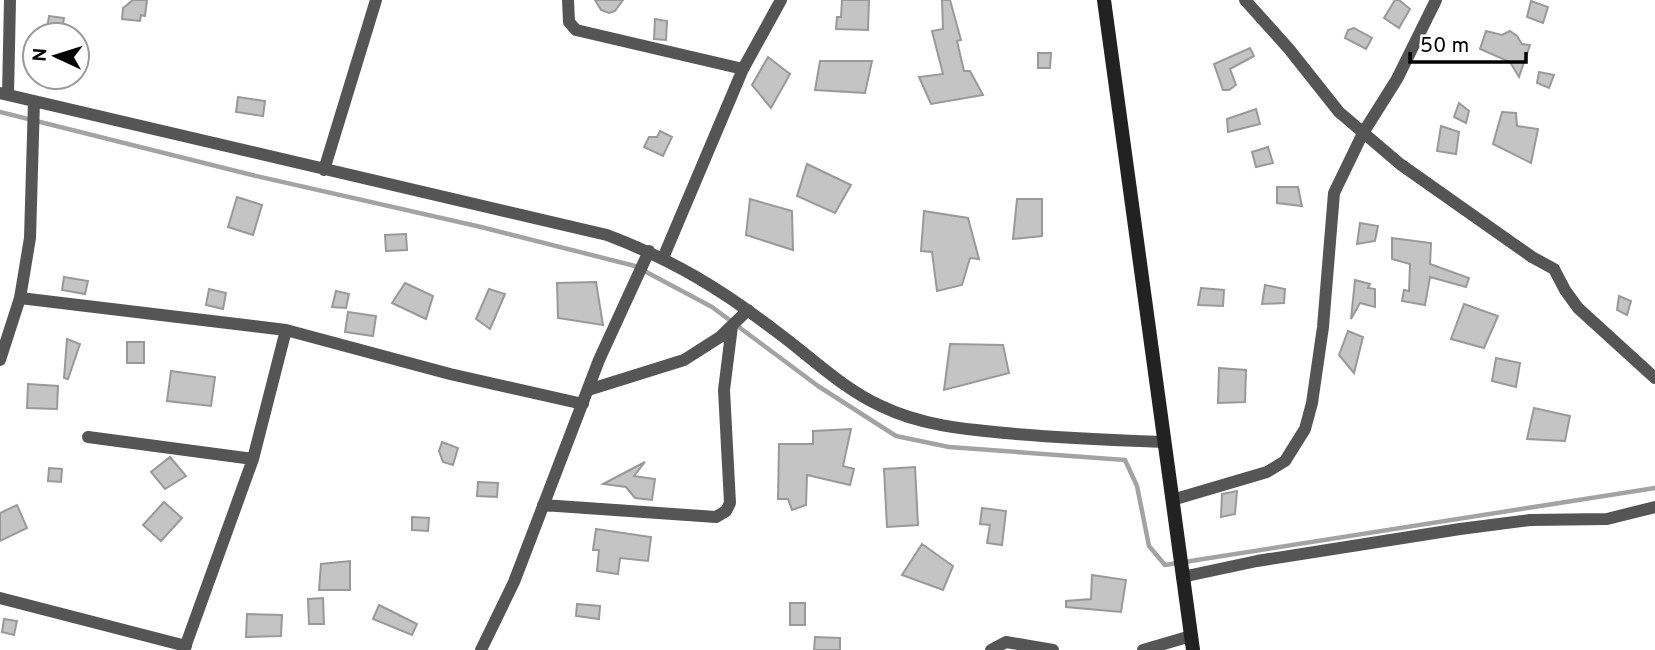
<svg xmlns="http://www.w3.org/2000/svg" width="1655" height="650" font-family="Overpass,sans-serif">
<rect width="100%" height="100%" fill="#fff"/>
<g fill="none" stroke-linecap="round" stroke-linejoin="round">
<path stroke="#a3a3a3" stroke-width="4.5" d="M0 112 252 175 481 227 635 266 712 307 818 386 896 436 949 447 1125 460 1137 486 1149 546 1165 565 1655 488"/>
</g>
<path fill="#c4c4c4" stroke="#999" stroke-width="2" d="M133 0H147L145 16 141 15 140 21 122 19 123 8Z
M595 0H623L615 11 609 13 601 10Z
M842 0H869L868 30 836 29 837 17H841Z
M942 0H950L961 40 957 41 964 71H970L983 95 931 104 919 77 943 74 932 31 943 29Z
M1395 0H1399L1410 9 1399 28 1384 18Z
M1531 1 1548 7 1543 23 1527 17Z
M49 16 64 18 61 35H46Z
M655 19 667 21 666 40 654 39Z
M1354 28 1372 38 1366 49 1345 38 1348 30Z
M1486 31 1502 35 1510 31 1517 36 1522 44 1530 45 1519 77 1510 62 1480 49Z
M1250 48 1254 56 1230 69 1236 85 1229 90H1223L1214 64Z
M1038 53H1051L1050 68H1038Z
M768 57 790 74 771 108 752 85Z
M820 61H872L865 93 815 90Z
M1539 72 1554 75 1549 88 1537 83Z
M238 97 265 101 263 116 236 112Z
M1459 103 1469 111 1466 123 1454 117Z
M1256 109 1260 124 1228 132 1227 119Z
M1502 112 1516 113 1517 126 1538 129 1531 163 1493 144Z
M1441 126 1459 132 1456 154 1437 151Z
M660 131 672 137 663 156 644 147 649 137H657Z
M1268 147 1273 163 1256 167 1252 152Z
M807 164 851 185 835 213 797 196Z
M1277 187H1298L1302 206 1277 203Z
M237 197 262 205 253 235 228 227Z
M750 199 792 211 793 250 746 235Z
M1017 199H1042V236L1013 239Z
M924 211 968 218 979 259 970 258 962 285 937 291 932 252 921 251Z
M1360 223 1378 226 1375 241 1357 244Z
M406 234 407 250 386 251 385 235Z
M1392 238 1431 243 1430 264 1469 278 1466 287 1430 277 1425 305 1402 301 1404 290 1409 291 1410 264 1392 259Z
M64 277 88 281 85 294 62 290Z
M1355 280 1370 284 1368 288 1375 289V307L1360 303 1351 319Z
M596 282 603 325 558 318 557 283Z
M405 283 433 296 426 319 392 303Z
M1265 285 1285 289 1284 303 1262 304Z
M1201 288 1224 290 1223 306 1198 305Z
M209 289 226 293 223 309 206 305Z
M489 289 505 294 490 329 476 319Z
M336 291 349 294 346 308 332 307Z
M1619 296 1631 301 1627 315 1617 310Z
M1464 304 1498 316 1484 348 1451 339Z
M348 312 376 316 373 336 345 332Z
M1348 331 1363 337 1354 373 1339 355Z
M67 339 80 344 68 379 64 378Z
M127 342H144V363H127Z
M950 344 1003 345 1009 373 944 390Z
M1496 358 1520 363 1516 387 1492 381Z
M1219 368 1246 370 1245 402 1218 403Z
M171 371 215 377 211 406 167 401Z
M28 384 58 386 57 409 27 408Z
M1534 408 1570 416 1565 441 1527 439Z
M851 429 843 466 854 469 850 485 807 475 806 505 792 510 788 499H778L779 444H813V431Z
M442 442 458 448 453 465 443 462 439 451Z
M170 457 186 476 165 489 151 472Z
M645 462 634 476 655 479 652 500 635 498 626 487 603 484Z
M915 467 918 525 887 527 884 469Z
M49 468 62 469 61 482 48 481Z
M478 482 498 483 497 497 477 496Z
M1237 491 1235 514 1221 517 1222 494Z
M164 502 182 518 161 541 143 525Z
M17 505 27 528 0 541V513Z
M982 508 1006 511 1002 545 987 543 990 525 980 524Z
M412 517 429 518 428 531 412 530Z
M596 529 651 537 648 561 620 558 618 574 597 571 599 550H593Z
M922 544 953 566 943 590 902 575Z
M350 561V590H319L321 564Z
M1092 575 1126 580 1121 612 1066 607V601L1091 599Z
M323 598 324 624H309L308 599Z
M790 603H805V625H790Z
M577 604 600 606 599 619 576 616Z
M379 605 417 624 412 635 373 619Z
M247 614 282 615 281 636 246 637Z
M4 619 17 621 14 635 2 632Z
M815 637 840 638V650H814Z"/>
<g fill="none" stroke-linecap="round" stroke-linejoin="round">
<path stroke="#555" stroke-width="12" d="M568 0 569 22 576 30 743 69
M1245 0 1289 49 1339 112 1400 164 1532 257 1554 269 1565 290 1578 308 1655 378
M0 93 607 235C673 260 721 289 777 332 811 357 843 389 881 406 920 425 962 429 1005 433 1058 438 1111 440 1164 442
M8 95 10 0
M324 170 376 0
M663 258 743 69 781 0
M20 298 286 330 450 374 583 404
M0 360 20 298 30 238 34 101
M588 390 684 360 720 337 748 310
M88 437 253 459
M1172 500 1267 472 1285 461 1305 429 1312 403 1323 327 1334 193 1363 133 1397 79 1436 0
M543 505 716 517 726 511 730 503 724 390 732 326
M1182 577 1257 561 1460 529 1530 520 1607 519 1655 507
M0 598 186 646
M184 650 253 459 286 330
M481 650 514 582 599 360 649 251
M991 650 1006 642 1053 650
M1143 650 1191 636"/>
<path stroke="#222" stroke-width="14" d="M1104 0 1193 650"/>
</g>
<g transform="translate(56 56) rotate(274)"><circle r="33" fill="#ffffff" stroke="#999999" stroke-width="2"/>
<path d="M0-5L12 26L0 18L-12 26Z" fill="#000000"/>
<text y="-10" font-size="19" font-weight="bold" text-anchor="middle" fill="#000000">N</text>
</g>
<path d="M1410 52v10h116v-10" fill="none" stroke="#000000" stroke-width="3.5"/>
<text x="1420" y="52" font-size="21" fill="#000000" stroke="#ffffff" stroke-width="5" paint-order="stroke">50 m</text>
</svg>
